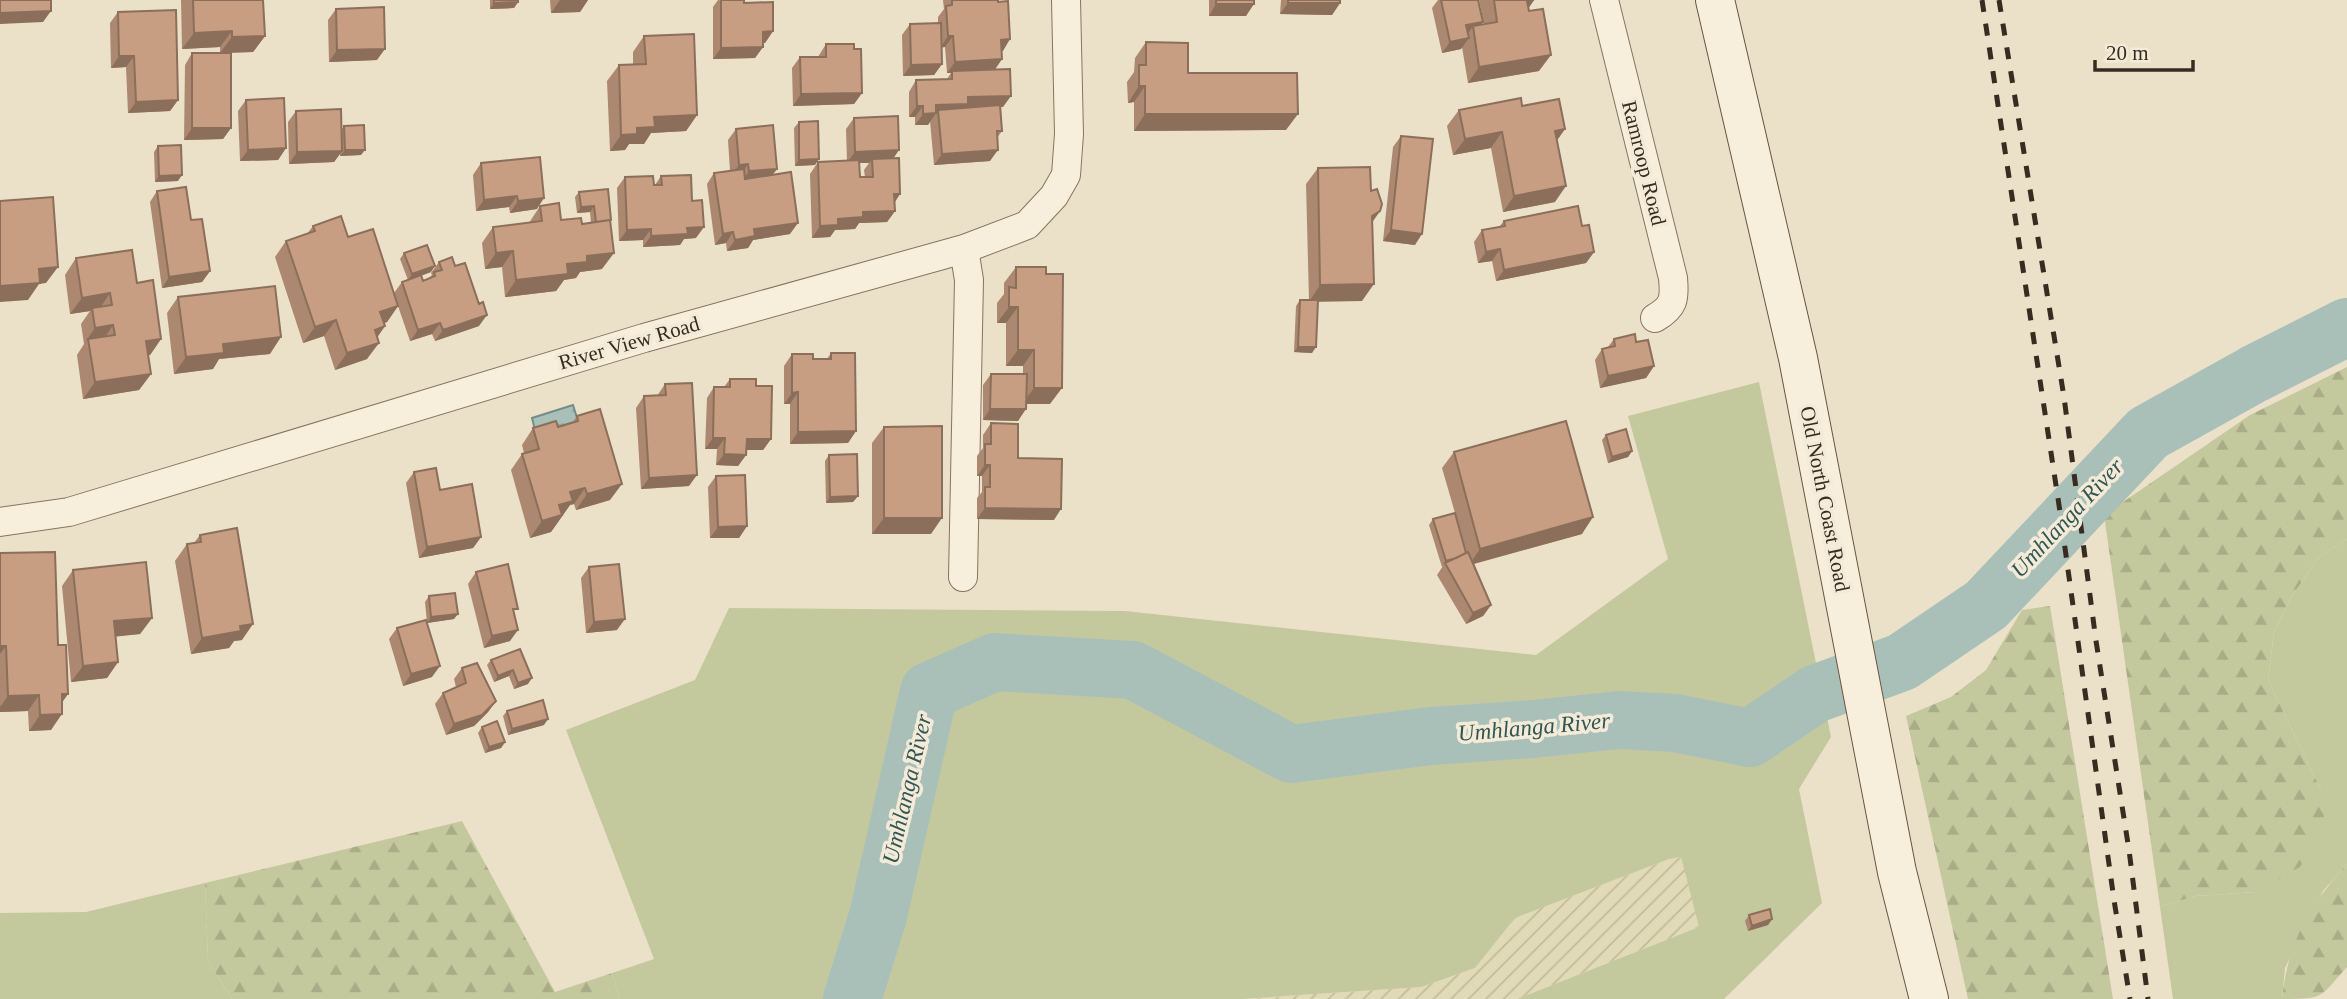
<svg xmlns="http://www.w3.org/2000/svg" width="2347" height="999" font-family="Georgia,serif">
<defs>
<pattern id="farmland-furrows" width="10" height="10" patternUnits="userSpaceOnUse" patternTransform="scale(1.75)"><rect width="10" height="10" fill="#e1dab6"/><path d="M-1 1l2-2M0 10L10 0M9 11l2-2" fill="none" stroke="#c2bb9c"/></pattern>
<pattern id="forest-firs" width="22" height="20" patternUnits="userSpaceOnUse" patternTransform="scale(1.75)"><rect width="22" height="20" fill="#c4c99d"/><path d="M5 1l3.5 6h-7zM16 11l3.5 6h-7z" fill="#a9ad87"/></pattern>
<pattern id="water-ripples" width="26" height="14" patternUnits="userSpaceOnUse" patternTransform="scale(1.75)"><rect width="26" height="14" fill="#a9c0b9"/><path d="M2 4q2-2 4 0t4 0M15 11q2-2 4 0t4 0" fill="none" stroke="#8b9c96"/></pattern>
</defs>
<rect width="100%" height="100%" fill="#ebe1c8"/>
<path fill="url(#farmland-furrows)" d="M1682 857 1699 927 1517 999H1242L1421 987 1475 968 1515 918 1669 859Z"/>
<path fill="#c4c99d" d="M1759 382 1831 737 1799 789 1822 903 1724 999H1517L1699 927 1681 857 1669 859 1515 918 1475 968 1421 987 1242 999H620L612 973 654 959 566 730 695 680 729 608 1125 611 1536 655 1668 559 1628 416Z
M2347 539V864L2323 891 2285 968 2282 999H2173L2160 907 2195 896 2256 892 2321 790 2268 680 2274 632 2290 599 2319 557Z
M205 883 208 961 232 999H0V913L86 912Z"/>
<path fill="url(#forest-firs)" d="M2347 367V539L2319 557 2290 599 2274 632 2268 680 2321 790 2325 825 2321 836 2300 867 2256 892 2195 896 2160 907 2104 515 2250 415Z
M2050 606 2113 999H1968L1906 716 1951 697 1986 670 2022 610Z
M462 821 555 992 612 973 620 999H232L208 961 205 883Z
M2347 864V967C2319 998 2325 999 2282 999 2288 942 2309 906 2347 864Z"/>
<path fill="url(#water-ripples)" stroke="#708e87" stroke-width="2" d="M573 405 578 421 536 434 532 418Z"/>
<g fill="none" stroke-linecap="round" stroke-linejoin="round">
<path stroke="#a9c0b9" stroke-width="58" d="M852 999 878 916 929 691 995 662 1133 670 1291 754 1431 736 1533 729 1619 720 1675 723 1750 738 1815 694 1902 662 1986 605 2148 433 2254 374 2347 327"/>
<defs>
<path id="street" d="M1604 0 1673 278C1675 299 1674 307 1655 318
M0 522 69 512 644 338 964 249 1027 225 1054 196 1066 175 1069 134 1066 0
M963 577 969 280 964 249"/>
<path id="secondary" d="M1715 0 1798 358 1897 872 1929 999"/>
</defs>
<use href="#street" stroke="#86745e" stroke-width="30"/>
<use href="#secondary" stroke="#685541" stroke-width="40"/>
<use href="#street" stroke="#f7efdb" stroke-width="28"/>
<use href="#secondary" stroke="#f7efdb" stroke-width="38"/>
<path stroke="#382c21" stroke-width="5" stroke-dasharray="12 12" stroke-linecap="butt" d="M1982 0 2059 505 2114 900 2130 999
M1999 0 2064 397 2096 641 2129 850 2148 999"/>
</g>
<path fill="#ab886f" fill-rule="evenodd" d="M181 0H263L265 36 253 52 221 53 231 128 223 139 184 140 185 65 192 53H220V47L182 49Z
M490 0H518V2L514 8 490 9Z
M550 0H588L580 12 551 13Z
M718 0 744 3 773 31 765 43H763V47L755 58 713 59V7Z
M943 0H998L1003 51H1002V59L995 69 1003 107H1001L1002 131 997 138 990 161 934 165 930 121 928 125H915V117H909V92L916 80 947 79 951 73H947L945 47H941L942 64 934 75 903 76 902 35 910 24 938 23V17L944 9Z
M1209 0H1254L1246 16H1209Z
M1281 0H1340V3L1332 15 1280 14Z
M1438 0H1478L1483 22 1481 25 1484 24 1479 0H1534L1528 9 1539 71 1468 83 1462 47 1461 49 1442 53 1432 8Z
M336 9 377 60 329 62 328 20Z
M118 12 178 100 170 111 128 113 126 67 111 68 110 23Z
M644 36 697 115 686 131 651 133 644 144H629L625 150 610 151 607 81 619 65 633 64V52Z
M1146 42 1188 73 1286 130 1134 131V102L1128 103 1127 82 1134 72 1135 58Z
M826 44 854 49 862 93 854 104 793 106 792 68 800 57H818Z
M246 100 286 148 278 160 240 161 238 111Z
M1522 106 1565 129 1557 140 1555 202 1503 212 1491 148 1453 155 1447 126 1459 110Z
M296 111 342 129 344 126 361 155 340 156V154L334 162 289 164 288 122Z
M854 118 894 158 900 194 894 202 895 211 887 222 859 223 855 229 835 230 830 237 812 238 810 174 818 162 847 161 846 129ZM859 163H869L864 170 865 177H860Z
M799 122 815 165 795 166 794 128Z
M736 129 772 175 790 234 753 240 748 248 727 251 726 243 715 245 707 184 714 173 730 171 728 140Z
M1401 136 1415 245 1383 241 1393 147Z
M158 146 178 181 155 182 154 152Z
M481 163 537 209 510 213 509 207 476 211 473 175Z
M1318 168 1371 191 1380 211 1372 222 1362 301H1318L1312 353 1294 352 1296 306 1300 300H1309L1306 184Z
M661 176 692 201 696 238 684 239 680 245 643 247V240L619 241 617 188 625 177 655 185Z
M608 189 602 269 580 272 576 278 564 280 556 291 505 297 502 267 485 269 482 243 493 227 529 223 540 206 561 220 582 224 591 223 590 212 577 213 575 197 579 192Z
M157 191 191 220 210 271 202 282 162 288 150 202Z
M1504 221 1582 226 1594 252 1586 263 1496 281 1492 261 1478 263 1474 242 1482 230 1499 227Z
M313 226 348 237 394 293 402 282 408 280 400 259 404 253 431 272 421 276 423 281 429 278 432 275 431 273 439 262 479 326 435 341 432 334 410 341 398 306 387 322 384 323 385 326 377 337 367 359 335 370 324 336 303 343 275 257 286 241 307 234Z
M76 258 137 283 161 339 150 355H148L151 374 139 390 83 399 77 355 84 344 81 324 90 311 70 314 65 275Z
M1016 267 1050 404H1026L1018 421 983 420V385L991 374H1023V366H1006V323H997V303L1004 294V283Z
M178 297 270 354 219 359 213 369 174 374 167 313Z
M1614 339 1636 342 1654 366 1646 378 1600 388 1595 360 1602 349 1608 347Z
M831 353 856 431 848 443 790 444V404H784V366L792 354 813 359H827Z
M730 379 756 386 771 439 763 450H746V455L738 466 716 465 717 449H705L707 398 714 387H724Z
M665 384 689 486 641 489 636 408 644 396H657Z
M577 416 610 500 576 510 574 504 570 505 551 532 530 538 511 470 522 454 524 453 522 445 533 428 558 427 572 423Z
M991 423 1018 458 1054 520 977 519V498L982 492V476H977V456L983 448V435Z
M884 427 931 534H872V443Z
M1606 435 1632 451 1628 457 1608 463 1602 440Z
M1454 452 1582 534 1474 564 1491 605 1483 616 1466 624 1437 575 1443 566 1442 567 1429 525 1433 519 1455 513 1442 468Z
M829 455 858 496 853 502 826 503 825 461Z
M414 472 440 490 481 537 473 548 419 558 406 483Z
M716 476 747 526 739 538H710L708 487Z
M200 535 242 640 234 641 229 648 191 654 175 561 187 544 194 543Z
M0 553 58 645 68 694 62 702 51 730 29 731 28 711 0 712Z
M589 567 617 630 586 633 581 578Z
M73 570 152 618 140 634 116 636 118 662 107 678 71 682 62 586Z
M476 572 514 614 510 641 484 648 468 584Z
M429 596 454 619 427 623 425 602Z
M397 628 432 677 403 686 389 639Z
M520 649 528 684 514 689 509 676 494 682 487 665 491 660Z
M462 668 496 701 488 712 474 726 446 735 435 704 443 693 456 687 454 679Z
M507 711 544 725 508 735 503 716Z
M482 727 505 742 501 748 485 753 478 733Z
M1749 915 1772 919 1768 925 1748 931 1745 921Z"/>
<path fill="#8b6f5a" d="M560 0H588L580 12 551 13Z
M1534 0 1523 16 1527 1Z
M518 2 514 8 490 9 494 3Z
M1288 3H1340L1332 15 1280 14Z
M1216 4H1254L1246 16H1209Z
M51 11 43 22 0 24V13Z
M1483 22 1475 33 1473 26 1467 35 1466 25Z
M232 31 220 47 182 49 194 33Z
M773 31 765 43H755L763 32Z
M265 36 253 52 220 53 232 37Z
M948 36H953L945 47 940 48Z
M1469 38 1461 49 1442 53 1450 42Z
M1010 39 1003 51H993L1001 40Z
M763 47 755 58 713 59 721 48Z
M385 49 377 60 329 62 337 50Z
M1551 55 1539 71 1468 83 1479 67Z
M119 56H134L126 67 111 68Z
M1002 59 994 71H952L951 73H947L955 62Z
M942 64 934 75 903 76 911 65Z
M1139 86H1145L1134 102 1128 103Z
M862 93 854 104 793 106 801 94Z
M1011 96 1003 107 938 110 928 125H915L923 114 936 105 968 97Z
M178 100 170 111 128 113 136 102Z
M917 106H923L915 117H909Z
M1145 114H1298L1286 130 1134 131Z
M697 115 686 131 651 133 644 144H629L625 150 610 151 621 135 637 128 654 117Z
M192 128H231L223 139 184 140Z
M1565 129 1553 146 1555 131Z
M1502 132 1491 148 1453 155 1465 139Z
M286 148 278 160 240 161 248 150Z
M345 150H365L361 155 340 156Z
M899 150 891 162 872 159 869 163H847L855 152Z
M998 150 990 161 934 165 942 154Z
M342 151 334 162 289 164 297 152Z
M819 159 815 165 795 166 799 160Z
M748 164 740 176H731L739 165Z
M777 169 769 180 741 183 749 171Z
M182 175 178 181 155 182 159 176Z
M1566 186 1555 202 1503 212 1514 196Z
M894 194H900L893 205Z
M517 196 509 207 476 211 484 200Z
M544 198 537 209 510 213 518 201Z
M594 206 590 212 577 213 581 207Z
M895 211 887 222 859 223 855 229 835 230 830 237 812 238 820 226 838 219 863 212Z
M1380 211 1369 227 1372 216Z
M798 223 790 234 753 240 748 248 727 251 735 240 754 229Z
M704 227 696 238 684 239 680 245 643 247 651 236 687 228Z
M651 229 643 240 619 241 627 230Z
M1391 230 1422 234 1415 245 1383 241Z
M733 232 726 243 715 245 723 234Z
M1500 249 1492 261 1478 263 1486 252Z
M513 251 502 267 485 269 496 253Z
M1594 252 1586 263 1496 281 1504 270Z
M614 253 602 269 580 272 576 278 564 280 556 291 505 297 516 280 567 264 587 256Z
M435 266 431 272 408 280 412 274Z
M58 267 46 283 39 284 28 300 0 302V286L39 269Z
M210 271 202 282 162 288 169 277Z
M1374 284 1362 301 1309 302 1320 285Z
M110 293 99 310 92 308 90 311 70 314 82 298Z
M398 306 387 322 369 329 380 312Z
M1009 307H1018L1006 323H997Z
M487 315 479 326 435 341 443 330Z
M336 320 324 336 303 343 315 327Z
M440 323 432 334 410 341 418 330Z
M113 325 102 342 88 339 84 344 95 328Z
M385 326 374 342 375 330Z
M281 337 270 354 219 359 213 369 174 374 186 357 223 344Z
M161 339 150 355 134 357 146 341Z
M379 343 367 359 335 370 347 353Z
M1298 347H1316L1312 353 1294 352Z
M1018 350H1034L1023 366H1006Z
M1654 366 1646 378 1600 388 1608 376Z
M151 374 139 390 83 399 95 382Z
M1034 388H1062L1050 404H1022Z
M798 392 790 404H784L792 393Z
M990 409H1026L1018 421 983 420Z
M856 431 848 443 790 444 798 432Z
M713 438H725L717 449H705Z
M747 439H771L763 450H739Z
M1632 451 1628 457 1608 463 1612 457Z
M724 454 746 455 738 466 716 465Z
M985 465H990L982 476H977Z
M697 475 689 486 641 489 649 478Z
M622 484 610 500 576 510 587 494Z
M585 488 574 504 570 505 551 532 530 538 542 521 559 505 570 492Z
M858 496 853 502 826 503 830 497Z
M985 508 1061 509 1054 520 977 519Z
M1593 517 1582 534 1469 565 1480 549Z
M884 518H942L931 534H872Z
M747 526 739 538H710L718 527Z
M481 537 473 548 419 558 427 547Z
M1491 605 1483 616 1466 624 1473 613Z
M458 614 454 619 427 623 431 617Z
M152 618 140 634 103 638 114 621Z
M625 619 617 630 586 633 594 622Z
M253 624 242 640 234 641 229 648 191 654 202 638 240 626Z
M518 630 510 641 484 648 492 636Z
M0 646H6L0 654Z
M118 662 107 678 71 682 83 666Z
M440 666 432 677 403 686 411 674Z
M513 670 509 676 494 682 498 676Z
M532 678 528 684 514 689 518 683Z
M62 694H68L56 711Z
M39 695 28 711 0 712V707L8 696Z
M496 701 488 712 474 726 446 735 454 724Z
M62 714 51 730 29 731 40 715Z
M548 719 544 725 508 735 512 729Z
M505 742 501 748 485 753 489 747Z
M1772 919 1768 925 1748 931 1752 926Z"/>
<path fill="#c79e81" stroke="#8b6f5a" stroke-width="2" d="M0 0H51V11L0 13Z
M193 0H263L265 36 232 37V31L194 33Z
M494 0H518V2L494 3Z
M721 0H744V3L773 2V31L763 32V47L721 48Z
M952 0H998V2L1008 1 1010 39 1001 40 1002 59 955 62 953 36H948L946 6 952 5Z
M1216 0H1254V4H1216Z
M1288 0H1340V3H1288Z
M1441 0H1478L1483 22 1466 25 1469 38 1450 42Z
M1494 0H1534L1527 1 1529 11 1543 9 1551 55 1479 67 1473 26 1497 22Z
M384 7 385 49 337 50 336 9Z
M176 10 178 100 136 102 134 56H119L118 12Z
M941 23 942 64 911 65 910 24Z
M694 34 697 115 654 117 655 127 637 128V134L621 135 619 65 646 64 644 36Z
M1146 42 1188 43V73H1297L1298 114H1145V86H1139V65H1146Z
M826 44H854V49H861L862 93 801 94 800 57H826Z
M192 53H231V128H192Z
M1010 69 1011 96 968 97V104L936 105V113L923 114V106H917L916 80 952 79V71Z
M284 98 286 148 248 150 246 100Z
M1521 98 1522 106 1559 99 1565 129 1555 131 1566 186 1514 196 1502 132 1465 139 1459 110Z
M1000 105 1002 131H997L998 150 942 154 938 110Z
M341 109 342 151 297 152 296 111Z
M898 116 899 150 855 152 854 118Z
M818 121 819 159 799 160V122Z
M364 125 365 150H345L344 126Z
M773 125 777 169 749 171 748 164 739 165 736 129Z
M1401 136 1433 139 1422 234 1391 230Z
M181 145 182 175 159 176 158 146Z
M540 157 544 198 518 201 517 196 484 200 481 163Z
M899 158 900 194H894L895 211 863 212V217L838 219V225L820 226 818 162 859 160 860 177H873L872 159Z
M1370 167 1371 191 1377 189 1382 204 1380 211 1372 216 1374 284 1320 285 1318 168Z
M744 169 745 179 791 172 798 223 754 229 755 236 735 240 733 232 723 234 714 173Z
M691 175 692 201 702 200 704 227 687 228 688 234 651 236V229L627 230 625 177 653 176 654 185H662L661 176Z
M186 187 191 220 202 219 210 271 169 277 157 191Z
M608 189 611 220 596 222 594 206 581 207 579 192Z
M53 197 58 267 39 269 40 283 0 286V201Z
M559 203 561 220 581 218 582 224 610 220 614 253 587 256V262L567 264 568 274 516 280 513 251 496 253 493 227 542 221 540 206Z
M1578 206 1582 226 1589 225 1594 252 1504 270 1500 249 1486 252 1482 230 1505 226 1504 221Z
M341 216 348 237 373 229 398 306 380 312 385 326 375 330 379 343 347 353 336 320 315 327 286 241 315 231 313 226Z
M427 245 435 266 412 274 404 253Z
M132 250 137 283 153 280 161 339 146 341 151 374 95 382 88 339 115 335 113 325 95 328 92 308 112 305 110 293 82 298 76 258Z
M452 257 455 266 465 263 479 304 483 302 487 315 443 330 440 323 418 330 402 282 421 275 423 281 435 276 434 272 442 270 439 262Z
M1016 267H1046V274H1063L1062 388H1034V350H1018V307H1009V287L1016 288Z
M275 286 281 337 223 344 224 353 186 357 178 297Z
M1300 300H1318L1316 347H1298Z
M1635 334 1636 342 1648 340 1654 366 1608 376 1602 349 1615 346 1614 339Z
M831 353H855L856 431 798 432V392L792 393V354H813V359H831Z
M991 374H1027L1026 409H990Z
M730 379H756V386H772L771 439H747L746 455 724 454 725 438H713L714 387H730Z
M692 383 697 475 649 478 644 396 666 395 665 384Z
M600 409 622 484 587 494 585 488 570 492 573 501 559 505 562 515 542 521 522 454 539 449 533 428 556 421 558 427 578 421 577 416Z
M1566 421 1593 517 1480 549 1454 452Z
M991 423 1018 424V458L1062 459 1061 509 985 508V487H990V465H985V444H991Z
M942 426V518H884V427Z
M1626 429 1632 451 1612 457 1606 435Z
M857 454 858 496 830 497 829 455Z
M436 468 440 490 472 484 481 537 427 547 414 472Z
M745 475 747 526 718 527 716 476Z
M1455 513 1466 553 1456 558 1446 561 1433 519Z
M237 528 253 624 240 626 241 631 202 638 187 544 201 542 200 535Z
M55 552 58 645H66L68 694H62V714L40 715 39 695 8 696 6 646H0V553Z
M1468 552 1491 605 1473 613 1445 563Z
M146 562 152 618 114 621 118 662 83 666 73 570Z
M508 564 518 609H513L518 630 492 636 476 572Z
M619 564 625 619 594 622 589 567Z
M455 593 458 614 431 617 429 596Z
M426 620 440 666 411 674 397 628Z
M520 649 532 678 518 683 513 670 498 676 491 660Z
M477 663 496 701 482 715 454 724 443 693 466 683 462 668Z
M543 700 548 719 512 729 507 711Z
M497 721 505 742 489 747 482 727Z
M1770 909 1772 919 1752 926 1749 915Z"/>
<g text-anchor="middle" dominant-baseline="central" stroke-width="7" stroke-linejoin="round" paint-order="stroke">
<g font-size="21" fill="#382c21" stroke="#f3ebd7">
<text transform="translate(1644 163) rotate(76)">Ramroop Road</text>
<text transform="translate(629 343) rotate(-16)">River View Road</text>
<text transform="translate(1825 499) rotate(79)">Old North Coast Road</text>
</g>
<g font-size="23" font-style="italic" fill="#315654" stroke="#f3ebd7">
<text transform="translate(2067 518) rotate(-47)">Umhlanga River</text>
<text transform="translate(1534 727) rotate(-5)">Umhlanga River</text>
<text transform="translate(907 789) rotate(-77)">Umhlanga River</text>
</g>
</g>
<path d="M2095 60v10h98v-10" fill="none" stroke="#382c21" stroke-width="3.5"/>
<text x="2106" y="60" font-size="21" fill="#382c21" stroke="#f3ebd7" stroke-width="5" paint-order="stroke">20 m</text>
</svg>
